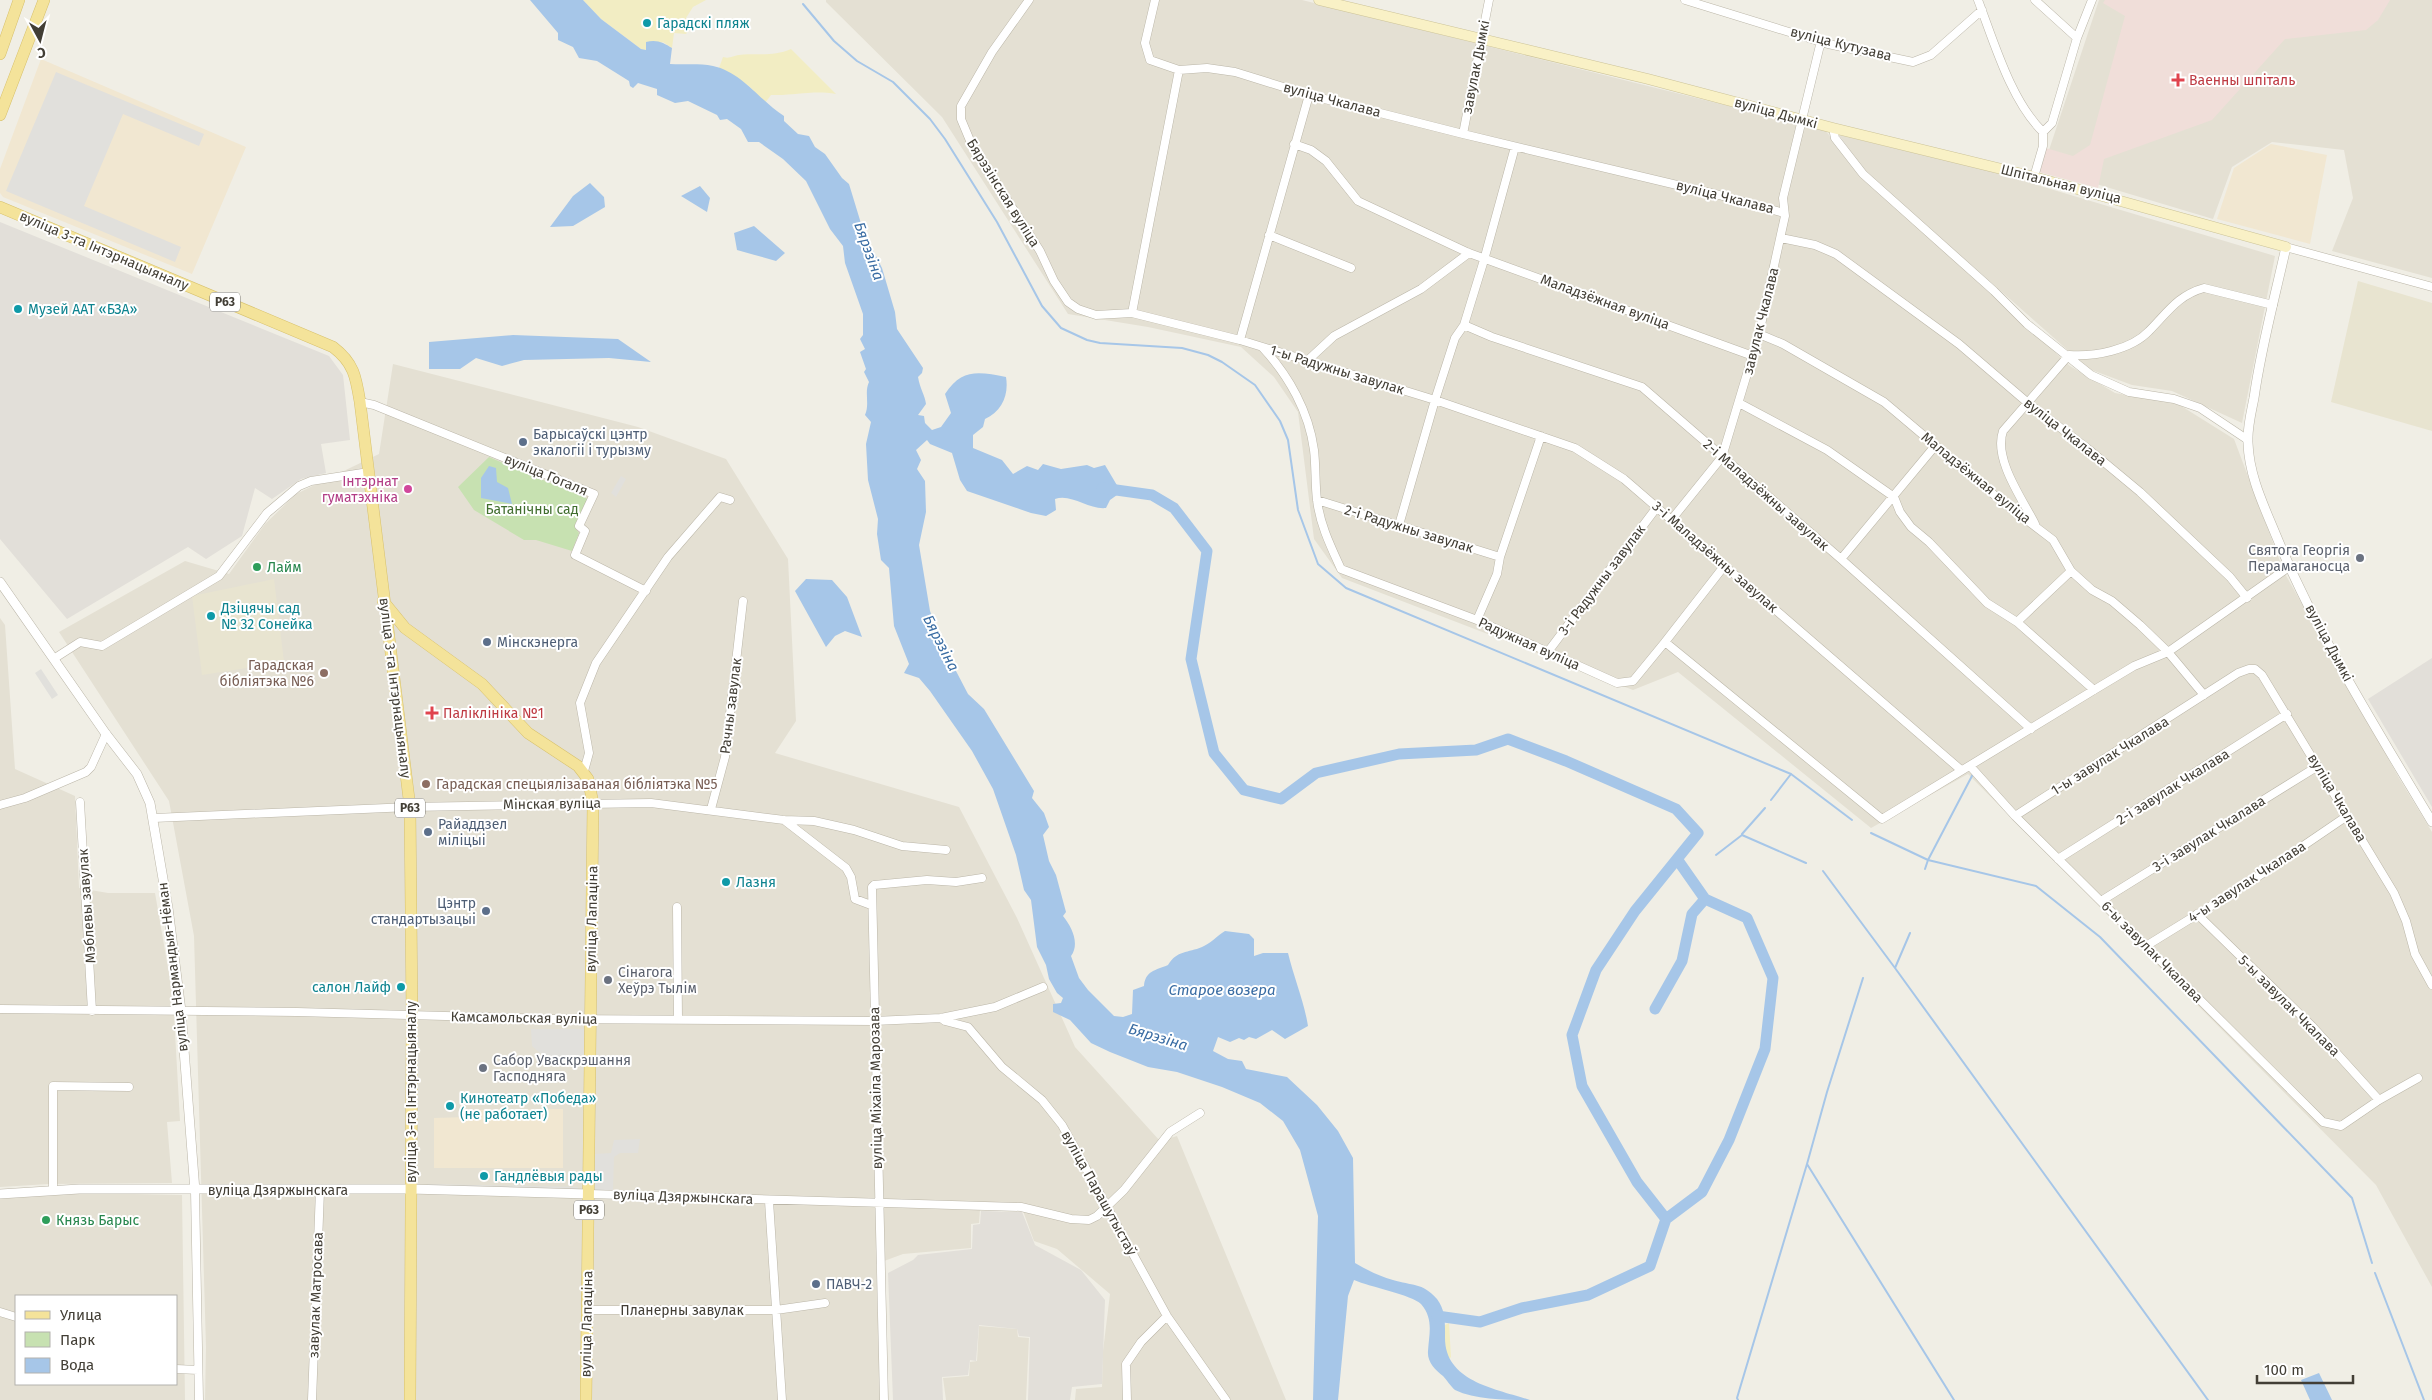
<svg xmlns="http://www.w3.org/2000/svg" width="2432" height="1400" font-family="'Fira Sans',sans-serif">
<rect width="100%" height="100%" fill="#f0eee5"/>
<path fill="#e4e0d3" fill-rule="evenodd" d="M826 0H1302L1825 130 1859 173 2070 366 2115 393 2178 404 2234 439 2284 572 2399 778 2432 832V1287L2376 1185 1968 774 1871 828 1678 672 1633 690 1342 578 1314 539 1298 412 1274 377 1241 347 1148 327 1068 314 942 117 826 2Z
M2099 0H2432V278L2332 251 2353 198 2344 150 2272 142 2232 167 2213 219 2043 168Z
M1839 135 1990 171 2275 256 2242 423 2172 391 2132 385 2089 369 1864 170Z
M393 364 638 427 726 459 788 559 796 721 775 753 959 807 1017 918 1075 1047 1160 1141 1177 1136 1286 1400H1075L1076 1389 1102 1387 1103 1351 1110 1294 1057 1249 1034 1241 1023 1211 980 1209 979 1223 971 1224V1248L903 1254 876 1264 881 1400H205L206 1347 194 936 169 801 59 632 185 561 229 574 265 524 296 494 379 454Z
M0 618 5 625 15 769 75 796 79 888 108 893H155L173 997 180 1121 167 1122 172 1183 49 1184 0 1187Z
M86 1193 182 1195 185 1400H0V1197ZM16 1296H176V1384H16Z
M979 1326 1017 1329 1018 1337 1029 1338 1026 1400H946L943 1378 969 1376 970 1362 977 1361Z"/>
<path fill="#f1e7d1" d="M41 59 246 147 192 274 3 197 0 193V169Z
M2271 144 2327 155 2310 244 2217 219 2234 168Z
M563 1109V1168H434V1118L468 1117V1110Z"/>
<path fill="#e2dfd9" d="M0 222 329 356 343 375 350 440 321 444 326 473 301 479 272 499 255 488 242 536 206 559 188 547 67 619 0 539Z
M2432 658V807L2368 699Z
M981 1211 1022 1212 1035 1245 1081 1270 1105 1300 1102 1384 1072 1387 1070 1400H1028L1030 1337 1019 1336 1017 1329 979 1325 976 1361 970 1360 968 1375 942 1377 943 1400H893L888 1273 913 1260 918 1255 972 1249 973 1225 980 1224Z"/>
<path fill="#e8e4d0" d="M2358 281 2432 303V431L2331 402Z
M274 579 284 662 202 675 192 596Z"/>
<path fill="#f0ded9" d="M2105 0H2390L2378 20 2366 30 2285 39 2212 120 2104 159 2098 188 2039 172 2046 148 2073 156 2090 145 2125 16 2103 3Z"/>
<path fill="#c7e1b1" d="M489 457 588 499 576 529 579 533 572 551 536 540H524L474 510 458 487Z"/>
<path fill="#f2edc3" d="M583 0H706L693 7 686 18 690 28 686 34 674 33 672 48 663 42 646 50 641 49 601 19Z
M791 49 836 94C811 90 795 96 771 95L765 103 749 86 719 68 723 57C730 59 732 56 739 55 757 53 773 57 791 49Z
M1449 1323 1451 1357 1448 1360 1445 1345V1325Z"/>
<path fill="#e1e0dc" d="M56 72 204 134 199 146 123 114 84 206 181 247 175 262 6 191Z
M621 476 626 479 616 497 611 493Z
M41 669 58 695 52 699 35 673Z
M531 1029H585L586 1066H555L532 1046Z
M414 1037H419L418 1187H413Z
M640 1139 638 1153H620L614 1157 613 1190 593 1191 595 1154 611 1153 614 1140Z
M427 1184 578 1187V1191L427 1189Z"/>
<path fill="#a6c6e8" d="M530 0H583L601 19 641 49 646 50V42C657 39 664 43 672 48L670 64C684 65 699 63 713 66 742 72 760 101 784 116V121L798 134 809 136 815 147 825 154 842 178 849 184 863 230 882 268 895 312 897 329 923 368 922 373 918 377C920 389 925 395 926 404L918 415 924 416 925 423 932 430 941 427 951 413 945 394C962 368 979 372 1006 377 1009 395 1002 411 985 419L983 427 973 435V448L1002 460 1013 474 1027 466 1038 470 1043 464 1061 469 1087 465 1094 468 1105 465 1118 487 1117 495 1110 500 1106 508C1089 510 1071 493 1055 499L1056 510 1046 516 1031 513 967 491 960 480 952 453 930 444 927 440 916 450 921 460 917 469 925 481 926 512 919 545 930 611 944 648 968 694 984 709 1034 791 1032 798 1044 813 1049 827 1043 835 1049 861 1056 875 1066 912 1063 916C1072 927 1080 944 1071 956L1079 978 1088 990 1114 1016 1123 1017 1132 1014 1133 990 1144 986C1145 971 1156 970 1168 965 1177 950 1188 953 1202 947 1210 944 1218 935 1225 931L1249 934 1254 939V956L1263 953H1288C1294 978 1304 1001 1308 1026L1285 1039 1272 1030 1256 1039 1249 1037 1244 1040 1239 1038 1230 1042 1218 1037 1213 1051 1228 1059 1242 1061 1246 1069 1287 1077 1317 1105 1338 1131 1353 1158 1355 1263C1367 1270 1379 1276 1393 1280 1412 1286 1422 1282 1437 1299 1446 1311 1445 1324 1445 1338 1445 1382 1497 1389 1530 1400 1506 1400 1476 1400 1455 1390 1451 1387 1447 1380 1443 1376 1435 1370 1427 1362 1428 1351 1429 1334 1434 1319 1421 1304 1412 1295 1370 1287 1354 1280L1348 1296 1338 1400H1313L1318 1216 1300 1150 1283 1121 1260 1103 1222 1087 1177 1072 1148 1067 1110 1052 1091 1043 1070 1020 1053 1012V1004L1061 1003 1063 998 1057 993 1049 979 1046 965 1037 947 1031 900 1024 890 1016 855 993 789 972 751 930 691 919 678 904 673 909 664 894 626 889 568 881 560 877 534 878 519 868 480 866 444 871 422 865 415C870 404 864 392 869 382L864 372 866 369 860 352 865 349 860 339 863 335V314L845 263 843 246 830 229 806 181 783 159 759 142H748L741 129 727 119 720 120 717 115 688 101 675 103 657 95V89L638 83 633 88 630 86 629 81 597 61 579 58 573 47 558 40V33Z
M590 183 604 197 605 207 573 226 550 227 573 196Z
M700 186 710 198 707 212 681 196Z
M754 226 785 253 776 261 737 250 734 233Z
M513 335 618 339 651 362 609 358 524 360 502 366 476 358 460 369H429V342Z
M489 466 496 468 497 482 508 488 512 504 481 498V478Z
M806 579 832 580 847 597 862 637 845 631 835 636 826 647 795 591Z
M2319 1373 2332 1400H2310L2301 1380Z"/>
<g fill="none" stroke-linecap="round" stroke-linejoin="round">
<path stroke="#a6c6e8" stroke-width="2" d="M803 4 834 41 857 61 893 82 930 119 945 139 997 222 1042 306 1061 328 1087 340 1100 343 1182 348 1208 355 1222 362 1255 385 1280 421 1288 440 1298 510 1318 564 1346 588 1791 774
M1973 774 1928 860 2036 886 2100 937 2352 1198 2372 1263
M1771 800 1791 774 1852 820
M1871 833 1928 860 1925 869
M1742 834 1765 808
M1716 855 1742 835 1806 863
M1823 871 1895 968 1910 933
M1895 968 2208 1400
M1863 978 1827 1092 1807 1164 1954 1400
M2375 1273 2424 1400
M1738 1400 1737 1398 1807 1164"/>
<path stroke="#a6c6e8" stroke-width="11" d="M1102 488 1152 495 1174 508 1207 551 1191 659 1214 753 1244 790 1281 799 1316 773 1399 754 1476 750 1508 739 1566 761 1676 809 1698 833 1635 911 1596 970 1572 1035 1582 1086 1637 1182 1666 1219 1650 1266 1588 1295 1522 1308 1480 1322 1437 1316
M1655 1009 1682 961 1692 914 1705 899
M1666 1219 1702 1192 1729 1140 1765 1049 1773 978 1747 918 1705 899 1677 859"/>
<defs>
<path id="minor" d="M1029 0 992 52 961 106V119L971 143 1040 251 1054 281 1068 302 1078 309 1096 315 1132 313 1240 340 1435 400 1575 448 1624 479 1961 770
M1155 0 1145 43 1150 60 1179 70 1207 68 1235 72 1309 95 1463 134 1719 195 1784 213
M1685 0 1828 44 1913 62 1931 55 1982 10
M1978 0C1994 42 2011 101 2043 132
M2035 0 2077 38
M1833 128 1835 138 1863 174 1994 291 2027 324 2091 375 2129 392 2174 399 2200 408 2248 440
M1463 134 1489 0
M1294 144 1311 150 1326 161 1358 201 1469 253 1753 356
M2034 177 2043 146V132L2052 123 2077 38 2092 0
M1269 235 1351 268
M1781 238 1815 245 1836 254 1959 344 2028 403 2087 448 2140 492 2230 577 2247 598
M2286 247 2432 287
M1132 313 1179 70
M1464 325 1492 337 1642 387 1841 559 2031 729
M1759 334 1783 344 1884 402 1999 499 2053 540 2071 571 2092 590 2112 601 2140 625 2168 652 2204 695
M1240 340 1309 95
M1263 348C1289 376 1309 412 1314 450 1316 467 1315 484 1317 500 1320 525 1331 547 1341 569L1477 620 1617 683 1633 681 1665 642 1882 819 2094 690 2134 666 2168 652 2289 567
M1307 361 1334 336 1421 289 1469 253
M360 402 374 405 594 494 579 526 585 531 575 555 646 591
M1739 403 1827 450 1894 497 1900 512 1911 527 1929 542 1987 603 2017 622 2094 690
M1317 500 1500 557
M1672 519 1722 457 1759 334 1785 216 1783 198 1821 41
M2035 524C2023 500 1993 459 2003 431L2069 355C2094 357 2131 350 2149 331 2167 313 2178 295 2204 288L2273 305
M1399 525 1435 400 1455 338 1464 325 1484 260 1515 147
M1841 559 1935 446
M1477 620 1497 574 1500 557 1541 436
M2017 622 2071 571
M1665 642 1725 565
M1547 653 1657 507
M55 658 80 642 102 646 219 576 267 513 299 486 311 481 369 472
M1970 766 2015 816 2323 1122 2341 1126 2379 1100 2418 1078
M584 771 589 753 580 703 596 663 668 557 720 497 730 500
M80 802 92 1011
M0 805 25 798 86 772 91 767 106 734
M711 809 725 757 743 601
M2015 816 2238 673 2249 669H2255L2262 675 2394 893 2406 921 2415 954 2432 985
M154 818 410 807 651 803 784 820 814 821 854 830 902 846 946 850
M784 820 846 868 851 877 855 899 871 905
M2058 859 2287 714
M2101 901 2318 766
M677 907 678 1019
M2197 914 2312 1026 2379 1100
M2146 946 2250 882 2347 816
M0 1009 297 1012 552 1019 874 1021 941 1018 995 1007 1043 987
M941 1018 945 1021 968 1027 1002 1067 1042 1100 1062 1125 1167 1316 1226 1400
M53 1190V1086L129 1087
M195 1191 199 1400
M589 1194 1021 1207 1071 1219 1089 1220 1097 1216 1124 1190 1170 1132 1200 1113
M769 1201 782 1400
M587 1310H776L825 1303
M0 1312 16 1317
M176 1369 198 1370
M312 1400 320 1190
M884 1400 872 887 874 885 927 880 956 882 982 878
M1127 1400 1126 1364 1141 1342 1167 1316"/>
<path id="tertiary" d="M2286 247C2275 297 2261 347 2254 398 2251 413 2247 429 2248 443 2249 475 2263 504 2275 533 2317 635 2376 728 2432 822
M0 582 106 734 137 774 150 803 168 908 181 1011 195 1191
M0 1194 79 1189H410L589 1194"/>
<path id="secondary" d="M1319 0 1648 79 1833 128 2034 177 2286 247"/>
<path id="primary" d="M0 54 19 0
M0 115 44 0
M0 207 333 347C354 363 356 377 360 402L410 807 412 1016 410 1400
M383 601 405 628 482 684 528 733 578 766 588 779 593 803 586 1400"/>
</defs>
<use href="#minor" stroke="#bbb6a8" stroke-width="9"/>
<use href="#tertiary" stroke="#bbb6a8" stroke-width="10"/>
<use href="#secondary" stroke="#ccc398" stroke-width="11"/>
<use href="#primary" stroke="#d7c16c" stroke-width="12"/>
<use href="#minor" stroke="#fff" stroke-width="8"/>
<use href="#tertiary" stroke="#fff" stroke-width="9"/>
<use href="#secondary" stroke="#f9f1c6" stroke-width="10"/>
<use href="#primary" stroke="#f4e39a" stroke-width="11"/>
</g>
<g fill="#0f9aa8" stroke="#fff" stroke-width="2">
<circle cx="647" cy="23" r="5"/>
<circle cx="18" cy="309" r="5"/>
<circle cx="211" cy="616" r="5"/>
<circle cx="726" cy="882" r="5"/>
<circle cx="401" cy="987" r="5"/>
<circle cx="450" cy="1106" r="5"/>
<circle cx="484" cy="1176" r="5"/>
</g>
<g fill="#e0444e" stroke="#fff" stroke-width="2">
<path d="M2175.5 72.5h5v5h5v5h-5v5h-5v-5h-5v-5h5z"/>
<path d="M429.5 705.5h5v5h5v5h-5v5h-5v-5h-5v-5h5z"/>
</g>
<g fill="#5c6f8a" stroke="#fff" stroke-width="2">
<circle cx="523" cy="442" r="5"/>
<circle cx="487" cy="642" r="5"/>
<circle cx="428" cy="832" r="5"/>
<circle cx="486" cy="911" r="5"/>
<circle cx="816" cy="1284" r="5"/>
</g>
<circle fill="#d1479c" stroke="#fff" stroke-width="2" cx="408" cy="489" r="5"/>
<g fill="#6b7280" stroke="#fff" stroke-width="2">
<circle cx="2360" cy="558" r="5"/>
<circle cx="608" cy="980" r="5"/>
<circle cx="483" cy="1068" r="5"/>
</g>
<g fill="#2e9e5b" stroke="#fff" stroke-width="2">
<circle cx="257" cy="567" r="5"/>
<circle cx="46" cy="1220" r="5"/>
</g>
<g fill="#8d6e63" stroke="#fff" stroke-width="2">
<circle cx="324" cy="673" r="5"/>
<circle cx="426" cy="784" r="5"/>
</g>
<g text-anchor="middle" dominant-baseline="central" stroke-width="4" stroke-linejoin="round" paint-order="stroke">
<g fill="#fff" stroke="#7b7872" stroke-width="1">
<rect x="210" y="292.5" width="30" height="19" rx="4"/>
<rect x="395" y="798.5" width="30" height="19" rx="4"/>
<rect x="574" y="1200.5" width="30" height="19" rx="4"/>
</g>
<g font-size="12" font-weight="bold" fill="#423e35">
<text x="225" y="302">Р63</text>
<text x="410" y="808">Р63</text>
<text x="589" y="1210">Р63</text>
</g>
<g font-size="14" fill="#0d838f" stroke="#fff" text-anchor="start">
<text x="657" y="23">Гарадскі пляж</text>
<text x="28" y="309">Музей ААТ «БЗА»</text>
<text x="221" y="608">Дзіцячы сад<tspan x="221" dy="16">№ 32 Сонейка</tspan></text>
<text x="736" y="882">Лазня</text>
<text x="391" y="987" text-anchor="end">салон Лайф</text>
<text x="460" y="1098">Кинотеатр «Победа»<tspan x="460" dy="16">(не работает)</tspan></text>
<text x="494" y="1176">Гандлёвыя рады</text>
</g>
<g font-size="14" fill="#423e35" stroke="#fff">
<text transform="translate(1841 44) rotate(14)">вуліца Кутузава</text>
<text transform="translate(1476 67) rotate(-79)">завулак Дымкі</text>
<text transform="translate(1332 100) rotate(15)">вуліца Чкалава</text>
<text transform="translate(1776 113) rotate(15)">вуліца Дымкі</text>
<text transform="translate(2061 184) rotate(14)">Шпітальная вуліца</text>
<text transform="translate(1003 193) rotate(58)">Бярэзінская вуліца</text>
<text transform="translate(1725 197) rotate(14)">вуліца Чкалава</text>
<text transform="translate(104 251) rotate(23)">вуліца 3-га Інтэрнацыяналу</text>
<text transform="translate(1605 302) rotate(20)">Маладзёжная вуліца</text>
<text transform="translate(1761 321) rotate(-76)">завулак Чкалава</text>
<text transform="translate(1337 370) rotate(17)">1-ы Радужны завулак</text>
<text transform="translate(2065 432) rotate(38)">вуліца Чкалава</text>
<text transform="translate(546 475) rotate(22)">вуліца Гогаля</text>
<text transform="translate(1976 478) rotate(39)">Маладзёжная вуліца</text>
<text transform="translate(1766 495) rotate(41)">2-і Маладзёжны завулак</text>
<text transform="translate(1409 529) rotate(17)">2-і Радужны завулак</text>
<text transform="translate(1715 557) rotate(41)">3-і Маладзёжны завулак</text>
<text transform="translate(1602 580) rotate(-53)">3-і Радужны завулак</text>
<text transform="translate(2329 643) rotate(62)">вуліца Дымкі</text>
<text transform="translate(1529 644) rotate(24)">Радужная вуліца</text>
<text transform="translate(395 688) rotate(83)">вуліца 3-га Інтэрнацыяналу</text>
<text transform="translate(731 706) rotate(-83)">Рачны завулак</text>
<text transform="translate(2110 756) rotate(-32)">1-ы завулак Чкалава</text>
<text transform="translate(2173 787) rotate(-32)">2-і завулак Чкалава</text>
<text transform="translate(2337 798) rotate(59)">вуліца Чкалава</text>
<text transform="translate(552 804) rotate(-1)">Мінская вуліца</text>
<text transform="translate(2209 834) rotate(-32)">3-і завулак Чкалава</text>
<text transform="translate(2247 882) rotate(-33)">4-ы завулак Чкалава</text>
<text transform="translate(87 906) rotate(-94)">Мэблевы завулак</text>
<text transform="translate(592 919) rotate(-89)">вуліца Лапаціна</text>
<text transform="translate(2152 952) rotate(45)">6-ы завулак Чкалава</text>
<text transform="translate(173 967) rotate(-97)">вуліца Нармандыя-Нёман</text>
<text transform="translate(2289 1006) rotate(45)">5-ы завулак Чкалава</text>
<text transform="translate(524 1018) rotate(1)">Камсамольская вуліца</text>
<text transform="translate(876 1088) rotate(-91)">вуліца Міхаіла Марозава</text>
<text transform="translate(411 1092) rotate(-90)">вуліца 3-га Інтэрнацыяналу</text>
<text x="278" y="1190">вуліца Дзяржынскага</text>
<text transform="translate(1099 1193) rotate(61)">вуліца Парашутыстаў</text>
<text transform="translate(683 1197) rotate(2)">вуліца Дзяржынскага</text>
<text transform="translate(316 1295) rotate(-88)">завулак Матросава</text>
<text x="682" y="1310">Планерны завулак</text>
<text transform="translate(587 1324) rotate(-89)">вуліца Лапаціна</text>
</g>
<g font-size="14" fill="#be3a42" stroke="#fff" text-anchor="start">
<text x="2189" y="80">Ваенны шпіталь</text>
<text x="443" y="713">Паліклініка №1</text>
</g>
<g font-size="14" fill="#4e5e75" stroke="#fff" text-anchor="start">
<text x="533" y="434">Барысаўскі цэнтр<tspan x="533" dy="16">экалогіі і турызму</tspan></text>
<text x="497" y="642">Мінскэнерга</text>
<text x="438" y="824">Райаддзел<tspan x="438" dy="16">міліцыі</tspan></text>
<text x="476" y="903" text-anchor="end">Цэнтр<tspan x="476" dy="16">стандартызацыі</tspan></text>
<text x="826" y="1284">ПАВЧ-2</text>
</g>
<g font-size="14" fill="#b23c85" stroke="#fff" text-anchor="end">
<text x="398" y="481">Інтэрнат<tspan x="398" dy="16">гуматэхніка</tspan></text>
</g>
<g font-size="14" fill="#406d2e" stroke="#fff">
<text x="532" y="509">Батанічны сад</text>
</g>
<g font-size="14" fill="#5b616d" stroke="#fff" text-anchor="start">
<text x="2350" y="550" text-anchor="end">Святога Георгія<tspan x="2350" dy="16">Перамаганосца</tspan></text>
<text x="618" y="972">Сінагога<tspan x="618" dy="16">Хеўрэ Тылім</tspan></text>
<text x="493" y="1060">Сабор Уваскрэшання<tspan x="493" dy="16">Гасподняга</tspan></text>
</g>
<g font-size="14" fill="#27864d" stroke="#fff" text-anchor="start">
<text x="267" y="567">Лайм</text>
<text x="56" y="1220">Князь Барыс</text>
</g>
<g font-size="14" fill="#785e54" stroke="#fff" text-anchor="end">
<text x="314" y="665">Гарадская<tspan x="314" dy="16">бібліятэка №6</tspan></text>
<text x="436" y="784" text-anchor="start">Гарадская спецыялізаваная бібліятэка №5</text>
</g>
<g font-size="15" font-style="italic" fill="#396ca3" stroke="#fff">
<text transform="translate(869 251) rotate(70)">Бярэзіна</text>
<text transform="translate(941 643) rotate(63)">Бярэзіна</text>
<text x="1222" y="990">Старое возера</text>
<text transform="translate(1158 1037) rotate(17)">Бярэзіна</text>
</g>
</g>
<rect x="15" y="1295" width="162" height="90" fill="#ffffff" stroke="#b3b2ae"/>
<rect x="25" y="1311" width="25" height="8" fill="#f4e39a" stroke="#b3b2ae"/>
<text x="60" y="1320" font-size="15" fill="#423e35">Улица</text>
<rect x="25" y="1332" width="25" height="15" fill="#c7e1b1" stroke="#b3b2ae"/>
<text x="60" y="1345" font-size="15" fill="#423e35">Парк</text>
<rect x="25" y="1358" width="25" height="15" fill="#a6c6e8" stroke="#b3b2ae"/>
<text x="60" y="1370" font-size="15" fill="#423e35">Вода</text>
<g transform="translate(40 40) rotate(173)" stroke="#ffffff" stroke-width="4" paint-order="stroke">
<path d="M0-4L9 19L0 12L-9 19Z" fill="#423e35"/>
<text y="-8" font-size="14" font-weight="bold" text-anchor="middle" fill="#423e35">С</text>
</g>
<path d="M2257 1375v8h96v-8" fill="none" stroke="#423e35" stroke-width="2.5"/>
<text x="2264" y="1375" font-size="15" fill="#423e35" stroke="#ffffff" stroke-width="4" paint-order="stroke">100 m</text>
</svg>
